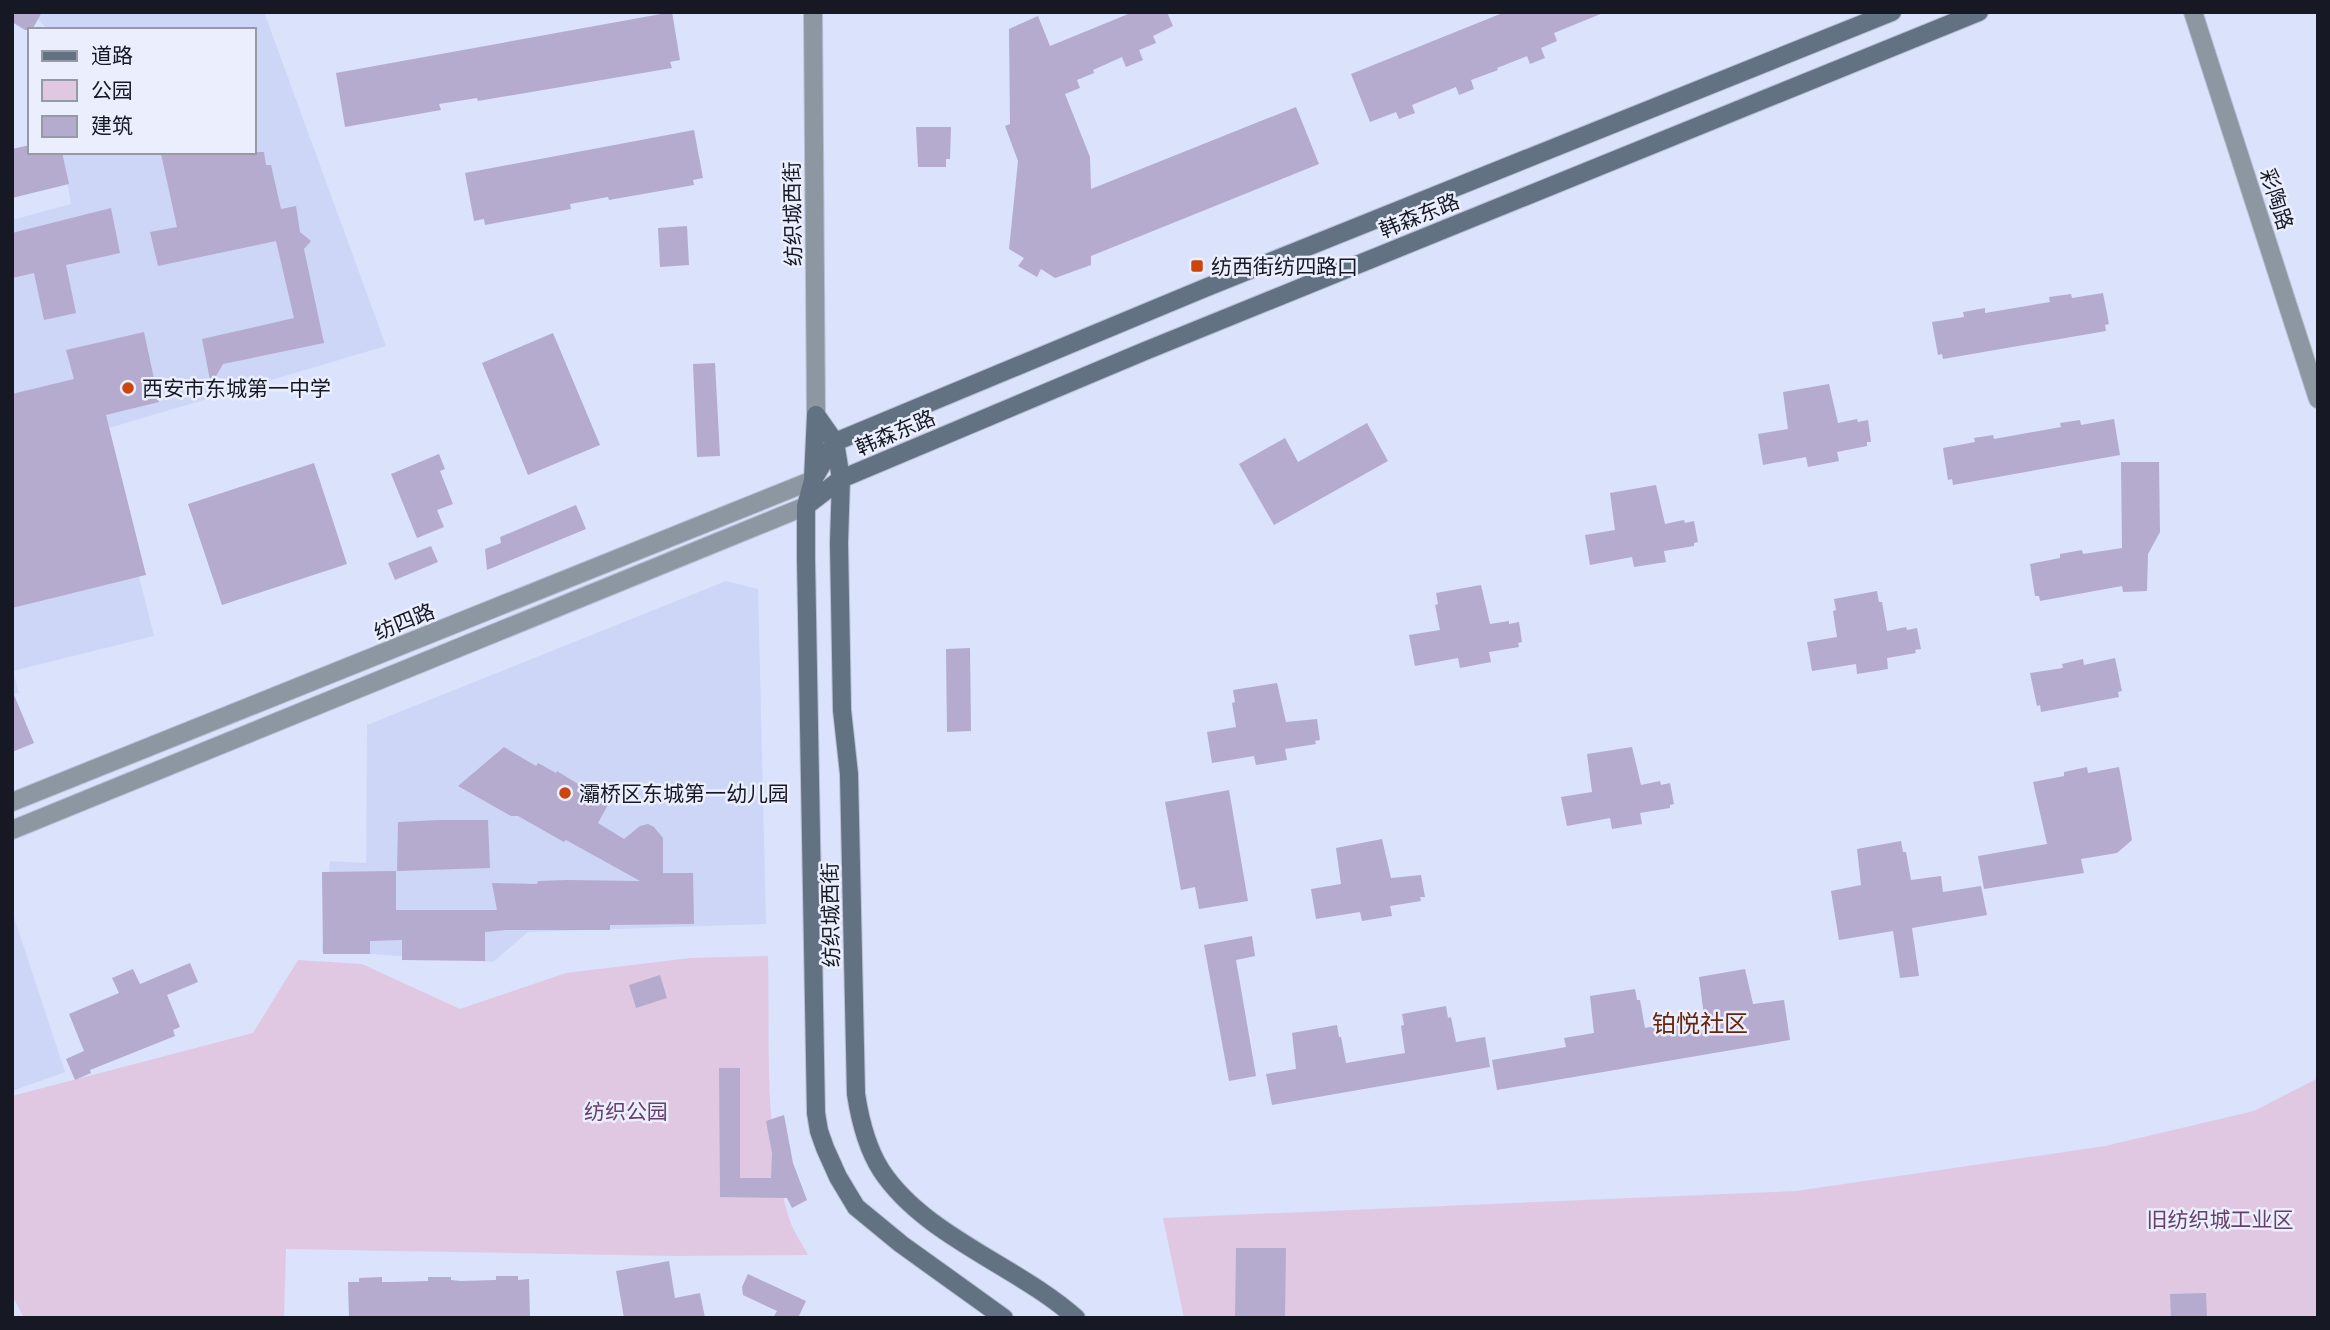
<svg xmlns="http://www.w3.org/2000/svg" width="2330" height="1330" font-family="'Open Sans','Noto Sans SC',sans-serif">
<rect width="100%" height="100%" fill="#dae2fc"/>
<path fill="#cdd6f6" d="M32 12H264L386 346 102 430 154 636 13 671 19 693 12 694V220L71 204 62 152H254V30H48Z
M726 581 758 589 766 924 528 932 493 962 322 951 330 861 366 863 367 725Z
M12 911 65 1072 12 1091Z"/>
<path fill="#e0c8e2" d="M768 956C770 1043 763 1137 790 1221 794 1232 802 1244 808 1255L674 1256 286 1249 284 1318H24L12 1295V1096L253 1033 298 960 362 964 460 1009 566 973 690 958Z
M2318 1078V1318H1184L1163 1218 1796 1191 2105 1146 2254 1111Z"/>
<path fill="#b5abcf" d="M12 12H42L32 30H25L12 22Z
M672 12 680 60 670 62 672 68 478 101 477 98 439 104 441 110 345 127 336 73Z
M1133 12H1167L1173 26 1153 36 1156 43 1139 50 1143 60 1126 67 1122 57 1093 70 1094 73 1077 80 1080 88 1065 94 1090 157 1091 189 1296 107 1319 164 1091 256V265L1055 278 1041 269 1037 277 1018 266 1024 258 1009 249 1018 161 1005 126 1010 124 1009 29 1038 16 1050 46Z
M1505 12 1603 13 1554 33 1557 41 1541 48 1545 58 1530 64 1527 56 1497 68 1498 70 1471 80 1474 89 1459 95 1456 87 1412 105 1415 113 1399 119 1396 112 1370 122 1351 74Z
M916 127H951L950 159H946V167H918Z
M694 130 703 178 693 180 694 185 609 200 608 197 570 204 571 209 485 225 484 219 474 221 465 173Z
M30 145V152H62L69 184 12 198V149Z
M171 152H264L266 165H271L281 209 296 206 300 232 311 241 304 249 324 343 223 364 211 385 202 339 294 318 276 241 158 266 150 232 177 227 161 154Z
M111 208 120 253 66 265 76 313 44 320 34 273 12 278V233Z
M687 226 689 265 660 267 658 228Z
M2103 293 2109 324 2105 325 2106 331 1943 359 1942 354 1938 355 1932 322 1964 317 1963 312 1985 308V313L2050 302 2049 297 2071 294 2072 298Z
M144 332 159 402 106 415 146 575 12 608V394L74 379 66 350Z
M553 333 600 445 528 475 482 363Z
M715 363 720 456 697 457 693 364Z
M1829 384 1838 423 1857 419 1858 422 1868 420 1871 442H1867V446L1837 452 1839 461 1808 467 1806 457 1763 465 1758 434 1788 429 1783 392Z
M2114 419 2120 455 1953 485 1952 479 1948 480 1943 448 1975 442 1974 438 1993 435 1994 439 2061 427 2060 423 2080 420 2081 425Z
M1367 423 1388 461 1274 525 1239 464 1285 438 1298 462Z
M439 454 445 469 440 471 453 504 437 510 444 527 417 538 391 474Z
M2121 462H2159L2160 532 2148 554 2147 591 2123 592 2122 586 2040 601 2039 596H2035L2030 564 2060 558V554L2082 550 2083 554 2122 548Z
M314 463 347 564 222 605 188 504Z
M1656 485 1665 524 1684 520 1685 523 1694 521 1698 542 1694 543V546L1664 551 1666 562 1634 567 1632 557 1590 565 1585 535 1615 530 1610 493Z
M576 505 586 529 487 570 485 549 501 543 500 537Z
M431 546 438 562 395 580 388 563Z
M1481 585 1490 624 1509 621V624L1519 622 1522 642 1518 643 1519 647 1489 652 1491 662 1460 668 1458 658 1415 666 1409 635 1440 630 1435 605 1438 604 1436 593Z
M1877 591 1879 602H1882L1887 631 1906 627 1907 630 1917 628 1921 649 1915 650 1916 653 1887 658 1888 669 1857 674 1856 664 1812 671 1807 642 1837 637 1833 611 1836 610 1834 599Z
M970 648 971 731 947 732 946 649Z
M2115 658 2122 691 2118 692 2119 697 2041 712 2040 705 2037 706 2030 673 2063 668 2062 664 2083 659 2084 665Z
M1277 683 1286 722 1317 719 1320 740 1315 741 1316 744 1285 749 1287 760 1256 765 1254 756 1212 763 1207 732 1236 727 1232 703 1235 702 1233 690Z
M12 690 34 743 12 752Z
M504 747 536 766 538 763 556 773 557 771 609 803 598 823 624 839 640 826 648 824 654 827 663 838V873H693L694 924 610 925V930H506L485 932V961L402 960V940L370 941V954H323L322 872 396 871V910H497L492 883 537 884 538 881 568 880 640 881 566 840 564 842 518 816H511L458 786Z
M1632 747 1641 785 1660 781 1661 785 1670 783 1674 804 1670 805V808L1640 813 1642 824 1612 829 1610 818 1567 826 1561 797 1592 792 1587 754Z
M2087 767 2088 773 2119 767 2132 840 2117 853 2081 859 2084 873 1984 889 1978 856 2047 844 2033 782 2064 776V772Z
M1229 790 1248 901 1199 909 1195 887 1181 890 1165 802Z
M438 820H488L490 868 397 871 398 822Z
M1382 839 1391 878 1421 875 1425 897H1420L1421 901 1390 906 1392 916 1362 921 1360 912 1316 919 1311 889 1341 884 1336 848Z
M1901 841 1903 852H1906L1911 880 1941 876 1943 892 1981 886 1987 915 1912 928 1919 976 1900 978 1893 931 1839 940 1831 891 1861 885 1857 849Z
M1252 936 1255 956 1236 960 1256 1076 1229 1081 1204 945Z
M190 963 198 982 167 995 180 1027 173 1030 175 1036 90 1070 91 1073 75 1080 66 1059 84 1051 69 1014 119 993 112 978 133 969 140 984Z
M1745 969 1753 1004 1784 1000 1790 1040 1497 1090 1492 1060 1566 1047 1564 1038 1594 1033 1590 996 1635 989 1637 1000H1640L1645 1028 1704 1016 1699 977Z
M660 975 667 998 636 1008 629 985Z
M1446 1006 1448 1018 1451 1017 1456 1042 1485 1037 1490 1067 1272 1105 1266 1074 1296 1069 1292 1033 1337 1025 1339 1037H1341L1346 1063 1405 1053 1401 1026 1404 1025 1402 1014Z
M719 1068H740V1178H771L772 1153 766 1121 784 1115 793 1163 807 1200 792 1208 787 1198 720 1197Z
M1236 1248H1286L1285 1318H1235Z
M669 1261 675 1298 700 1293 705 1318H624L616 1271Z
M748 1274 806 1301 798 1318H773L777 1311 743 1295 742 1287Z
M496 1276H518V1280L529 1279 530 1318H349L348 1282H359V1278L382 1277V1282H393L428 1281V1277H451V1280L461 1281 496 1280Z
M2206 1293 2207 1318H2171L2170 1294Z"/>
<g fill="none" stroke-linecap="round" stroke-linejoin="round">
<defs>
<path id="tertiary" d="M813 12 816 415
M2193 12 2318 399
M12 802 813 480
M12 830 806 506"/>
<path id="secondary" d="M816 415 835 442 841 479 839 543 842 710 849 774 856 1094C860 1120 867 1148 881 1170 924 1236 1018 1266 1076 1318
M816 415 813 480 806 506V559L816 1113 819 1131 825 1148 838 1177 856 1207 901 1244 1004 1318
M813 480 835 442 1205 288 1892 12
M806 506 841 479 1145 351 1979 12"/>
</defs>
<use href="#tertiary" stroke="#b7bed5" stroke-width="20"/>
<use href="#secondary" stroke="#b7bed5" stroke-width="20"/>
<use href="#tertiary" stroke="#8c97a2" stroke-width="18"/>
<use href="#secondary" stroke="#627282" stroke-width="18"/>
</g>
<g fill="#cc450a" stroke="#ebeffd" stroke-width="2.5">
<rect x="1190" y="259" width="14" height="14" rx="3.5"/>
<circle cx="128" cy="388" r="7"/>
<circle cx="565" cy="793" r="7"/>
</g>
<g text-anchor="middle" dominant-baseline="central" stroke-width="5" stroke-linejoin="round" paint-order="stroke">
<g font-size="21" fill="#161924" stroke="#ebeffd">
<text transform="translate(2277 199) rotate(72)">彩陶路</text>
<text transform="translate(792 214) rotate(-91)">纺织城西街</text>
<text transform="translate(1419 215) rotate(-22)">韩森东路</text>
<text transform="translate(895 432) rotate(-23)">韩森东路</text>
<text transform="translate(404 621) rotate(-22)">纺四路</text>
<text transform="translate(830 915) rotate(-91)">纺织城西街</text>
</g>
<g font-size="21" fill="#161924" stroke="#ebeffd" text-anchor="start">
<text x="1211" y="266">纺西街纺四路口</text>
<text x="142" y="388">西安市东城第一中学</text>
<text x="579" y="793">灞桥区东城第一幼儿园</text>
</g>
<g font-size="21" fill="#66406b" stroke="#ebeffd">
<text x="626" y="1111">纺织公园</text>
<text x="2220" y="1219">旧纺织城工业区</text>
</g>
<g font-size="24" fill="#66250e" stroke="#ebeffd">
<text x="1700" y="1022">铂悦社区</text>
</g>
</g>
<rect width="2330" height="1330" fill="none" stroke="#161924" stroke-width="28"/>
<rect x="28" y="28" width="228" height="126" fill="#ebeffd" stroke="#9699a6" stroke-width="2"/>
<rect x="42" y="51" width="35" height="10" fill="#627282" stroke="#9699a6" stroke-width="2"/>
<text x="91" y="63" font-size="21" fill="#161924">道路</text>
<rect x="42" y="80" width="35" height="21" fill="#e0c8e2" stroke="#9699a6" stroke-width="2"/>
<text x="91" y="98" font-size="21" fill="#161924">公园</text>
<rect x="42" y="116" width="35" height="21" fill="#b5abcf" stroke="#9699a6" stroke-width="2"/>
<text x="91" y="133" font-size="21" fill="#161924">建筑</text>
</svg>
